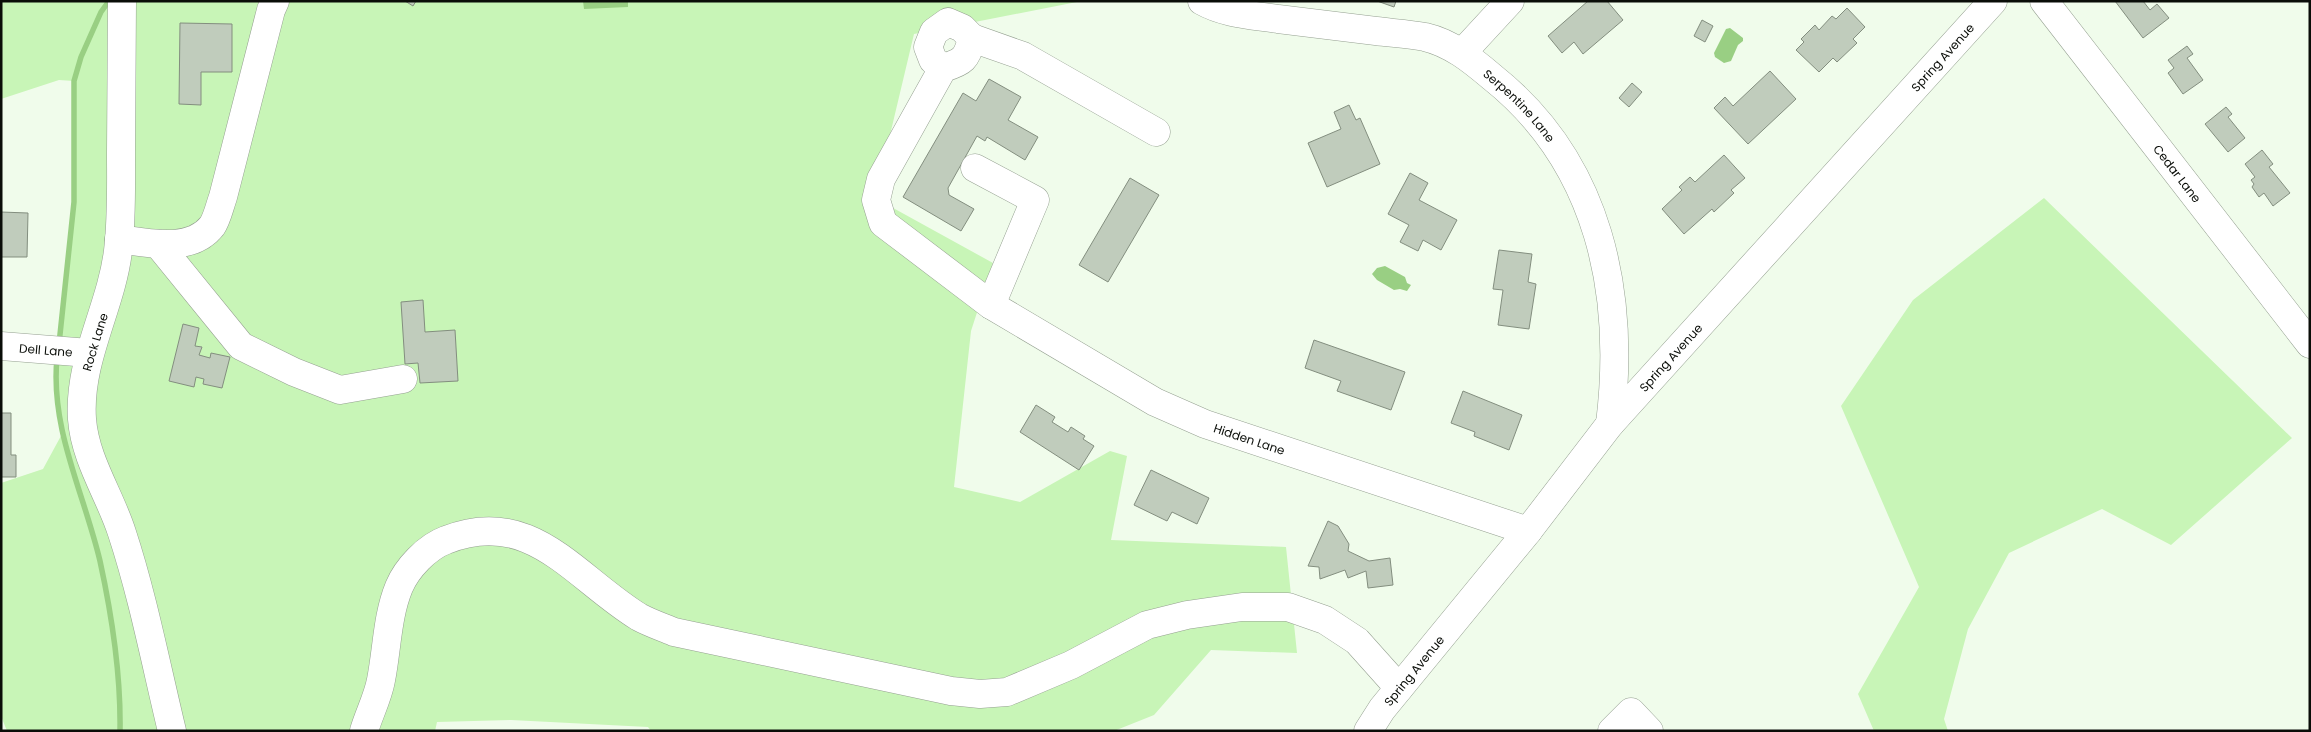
<svg xmlns="http://www.w3.org/2000/svg" width="2311" height="732" font-family="Poppins,sans-serif">
<rect width="100%" height="100%" fill="#f0fceb"/>
<path fill="#c8f5b7" d="M1 1H1082L914 34 875 198 993 263 971 331 954 487 1020 502 1110 451 1127 456 1111 540 1286 547 1297 653 1211 650 1154 715 1114 731H651L648 727 511 720 437 722 435 731H7L1 716V483L43 469 62 434 57 407V363L74 202V81L59 80 1 99Z
M2044 198 2292 438 2171 545 2102 509 2009 553 1968 629 1944 719 1948 731H1874L1858 694 1919 587 1841 406 1913 300Z"/>
<path fill="#99cf83" d="M583 1H628V7L584 9Z
M1730 28 1743 38V41L1738 45 1731 61 1724 63 1715 57 1714 53 1726 29Z
M1385 266 1405 277 1407 283 1411 285 1407 291 1400 289 1394 290 1377 280 1372 274 1377 268Z"/>
<g fill="none" stroke-linecap="round" stroke-linejoin="round">
<path stroke="#99cf83" stroke-width="5.5" d="M59 344 74 202V81L81 57 101 12 109 1
M57 358C50 429 84 493 100 561 112 616 121 674 120 731"/>
</g>
<path fill="#c0ccbc" stroke="#838e7f" d="M405 1H416L413 6Z
M1377 1H1396L1394 7Z
M1588 1H1607L1623 20 1583 54 1574 42 1562 53 1548 36Z
M2115 1H2143L2150 10 2157 4 2169 18 2143 38Z
M1847 8 1865 27 1853 39 1857 43 1837 62 1833 58 1819 72 1796 50 1804 42 1801 39 1815 25 1819 30 1832 16 1836 19Z
M1702 20 1713 26 1705 42 1694 36Z
M180 23 232 24V72H201V105L179 104Z
M2187 46 2193 54 2187 58 2203 80 2183 94 2168 73 2174 68 2168 60Z
M1770 71 1796 99 1748 144 1714 108 1725 97 1733 106Z
M989 79 1021 97 1008 120 1038 137 1025 160 987 137 985 141 977 136 948 188 949 195 974 209 961 231 903 197 963 93 976 101Z
M1632 83 1642 92 1629 107 1619 98Z
M1349 105 1356 120 1360 118 1380 164 1327 187 1308 143 1341 129 1334 112Z
M2226 107 2232 114 2228 117 2245 138 2228 152 2205 124Z
M2262 150 2273 164 2269 167 2290 193 2273 206 2264 193 2259 197 2252 187 2254 184 2251 180 2255 177 2245 164Z
M1724 155 1745 178 1731 190 1734 193 1714 212 1712 209 1684 234 1662 209 1682 190 1679 187 1690 177 1695 182Z
M1410 173 1428 183 1419 200 1457 220 1441 250 1423 240 1418 251 1400 242 1409 225 1388 214Z
M1130 178 1159 195 1108 282 1079 265Z
M1 212 28 213 27 257H1Z
M1499 250 1532 254 1528 282 1536 284 1529 329 1498 325 1503 290 1493 289Z
M423 300 425 332 455 330 458 381 420 383 418 363 405 364 401 302Z
M183 324 199 328 195 346 202 347 199 355 210 358 211 353 230 357 222 388 203 384 204 379 196 377 194 387 169 381Z
M1314 340 1405 372 1391 410 1337 391 1341 381 1305 368Z
M1463 391 1522 415 1509 450 1474 436 1475 432 1451 423Z
M1036 405 1055 417 1052 422 1068 432 1071 427 1085 436 1083 439 1094 446 1079 470 1020 432Z
M1 413H11V455H16V477H1Z
M1151 470 1209 498 1197 524 1172 512 1167 521 1134 505Z
M1328 521 1338 526 1349 544 1348 551 1369 561 1390 558 1393 585 1368 588 1366 571 1348 578 1345 570 1320 579 1319 567 1308 566Z"/>
<g fill="none" stroke-linecap="round" stroke-linejoin="round">
<defs>
<g id="minor">
<path d="M122 1C122 52 121 102 121 152 121 185 122 218 118 251 111 308 78 360 82 419 85 460 110 495 122 533 143 597 156 665 172 731"/>
<path id="s1" d="M1202 1C1225 14 1252 15 1278 19 1311 23 1343 27 1376 31 1392 33 1409 34 1425 37 1451 43 1472 60 1492 77 1600 163 1626 293 1610 424"/>
<path id="s2" d="M2044 1 2310 344"/>
<path d="M972 38 1023 56 1156 132"/>
<path d="M1462 53 1510 1"/>
<path id="s3" d="M943 68 933 60 928 47 934 32 948 22 962 28 972 38C967 59 963 62 943 68L881 179 876 200 883 223 991 305 1155 402 1205 424 1528 531"/>
<path d="M975 168 1035 200 991 305"/>
<path d="M119 239C148 243 191 253 212 226 217 219 220 205 223 197L271 10 275 1"/>
<path d="M158 244 241 346 294 372 340 390 403 379"/>
<path id="s4" d="M1 346 89 353"/>
<path d="M364 731C369 714 378 697 381 680 387 650 387 616 399 587 407 568 427 547 446 540 531 506 574 577 639 617 650 623 662 627 674 632L951 691 980 694 1007 692 1071 665 1147 625 1187 615 1242 607H1288L1325 620 1357 641 1399 688"/>
<path id="s5" d="M1368 731 1382 709 1528 531 1610 424 1993 1"/>
<path d="M1612 731 1631 712 1649 731"/>
</g>
</defs>
<use href="#minor" stroke="#95a091" stroke-width="29"/>
<use href="#minor" stroke="#fff" stroke-width="28"/>
</g>
<g text-anchor="middle" dominant-baseline="central" stroke-width="4" stroke-linejoin="round" paint-order="stroke">
<g font-size="12" fill="#0a0d08" stroke="#fff">
<text stroke="none"><textPath href="#s5" startOffset="886">Spring Avenue</textPath></text>
<text stroke="none"><textPath href="#s1" startOffset="345">Serpentine Lane</textPath></text>
<text stroke="none"><textPath href="#s2" startOffset="218">Cedar Lane</textPath></text>
<text transform="translate(95 342) rotate(-73)">Rock Lane</text>
<text stroke="none"><textPath href="#s4" startOffset="45">Dell Lane</textPath></text>
<text stroke="none"><textPath href="#s5" startOffset="481">Spring Avenue</textPath></text>
<text stroke="none"><textPath href="#s3" startOffset="735">Hidden Lane</textPath></text>
<text stroke="none"><textPath href="#s5" startOffset="76">Spring Avenue</textPath></text>
</g>
</g>
<rect width="2311" height="732" fill="none" stroke="#0a0d08" stroke-width="5"/>
</svg>
